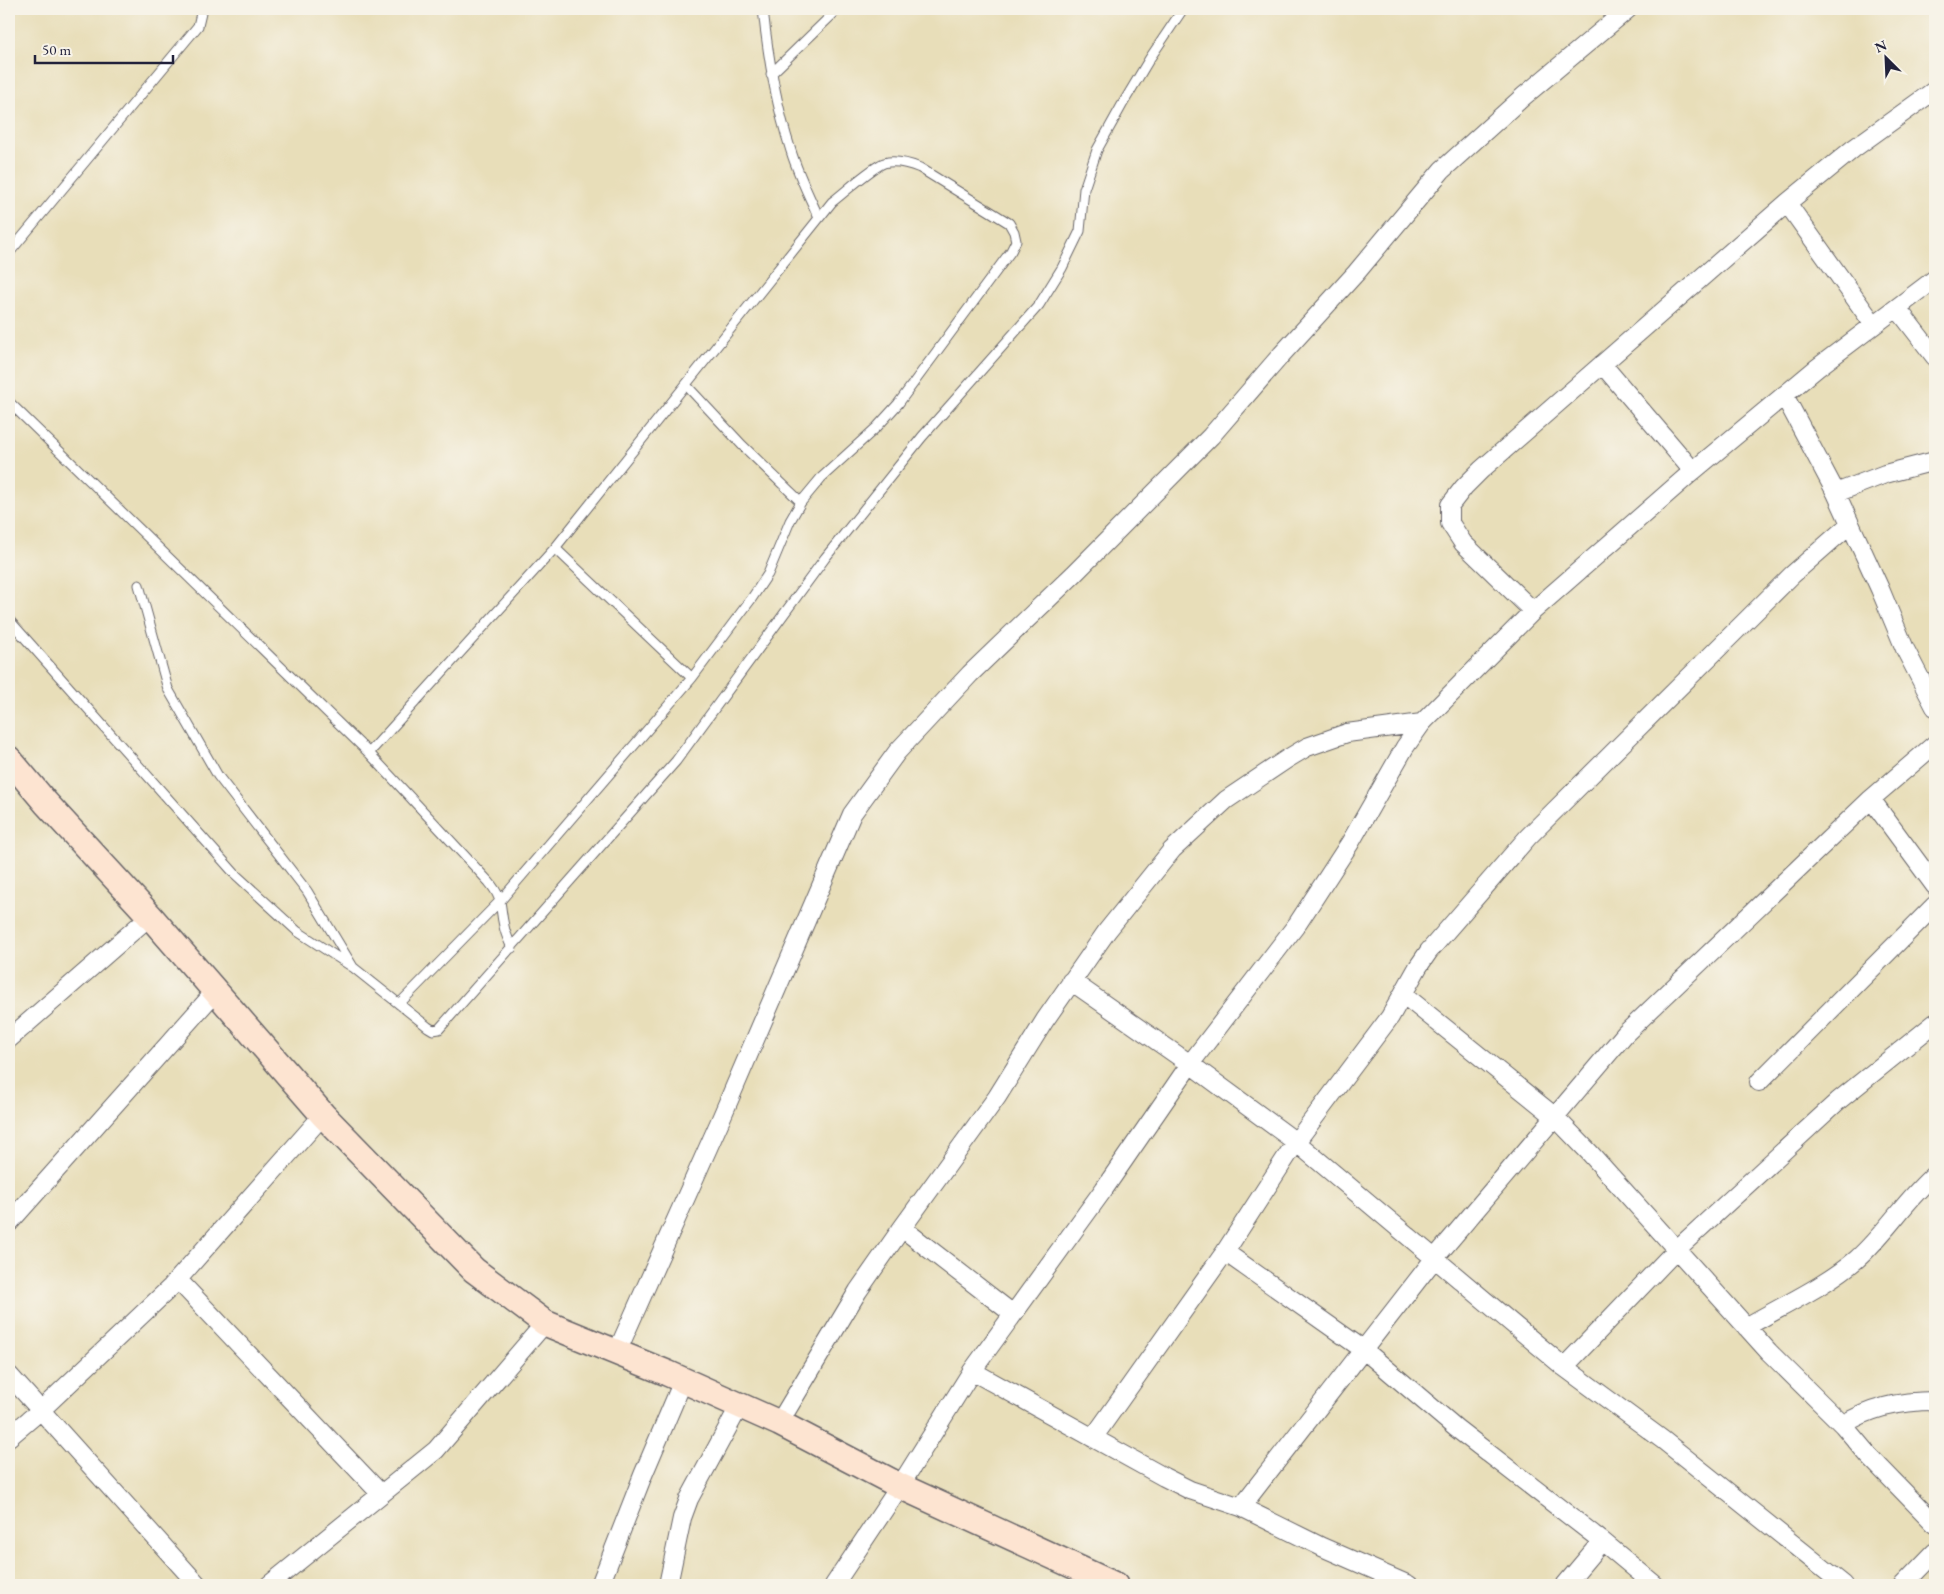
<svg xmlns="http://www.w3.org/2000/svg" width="1944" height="1594" font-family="'EB Garamond',serif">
<rect width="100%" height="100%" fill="#f7f3e8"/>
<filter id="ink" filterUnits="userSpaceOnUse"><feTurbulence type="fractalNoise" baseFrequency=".02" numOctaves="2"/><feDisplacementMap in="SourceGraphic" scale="10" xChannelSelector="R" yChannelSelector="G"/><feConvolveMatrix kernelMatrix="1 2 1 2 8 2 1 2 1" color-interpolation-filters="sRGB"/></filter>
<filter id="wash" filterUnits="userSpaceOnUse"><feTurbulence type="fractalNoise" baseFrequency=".0096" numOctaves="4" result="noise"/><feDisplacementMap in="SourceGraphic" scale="20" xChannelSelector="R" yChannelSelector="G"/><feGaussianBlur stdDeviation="1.12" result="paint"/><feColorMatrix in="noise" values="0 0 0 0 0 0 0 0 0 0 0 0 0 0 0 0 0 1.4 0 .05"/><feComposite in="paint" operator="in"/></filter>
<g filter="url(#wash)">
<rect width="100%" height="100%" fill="#e8deb9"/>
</g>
<g filter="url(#ink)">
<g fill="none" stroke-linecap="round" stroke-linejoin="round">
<defs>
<path id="lane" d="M763 9C768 57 776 105 791 151 798 174 809 196 819 218
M771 74 838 9
M9 253 198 26 202 9
M687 386 742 445 801 502
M9 402 369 753 489 882C504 900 499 905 504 926 505 933 509 941 512 948
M555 548 692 678
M139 585 168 689 218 776 307 891 353 967
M9 620 235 874 297 931 354 968 428 1027 433 1030 439 1029 676 761 825 558 922 437 1039 305 1062 268 1080 231 1084 189 1097 150 1122 105 1150 58 1183 9
M369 753 555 548 832 202C844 193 872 167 884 163 895 160 910 164 920 168L1009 223 1014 232 1016 241 1011 251 898 404 877 427 821 478 801 502 790 521 768 574 752 598 692 678 501 900 399 1004"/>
<path id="street" d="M1787 203 1874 325
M1898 309 1935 357
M1602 364 1693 471
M1784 395 1836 493 1880 589 1905 649 1935 707
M1836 493 1885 474 1935 461
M1533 611 1463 543 1450 523V505L1464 487 1481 470 1787 203 1853 149 1935 90
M1871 799 1935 886
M1071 981 1190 1064 1296 1142 1564 1367 1663 1440 1844 1585
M1404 995 1554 1116 1589 1152 1769 1352 1843 1425 1869 1456 1935 1524
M9 1039 150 916
M1759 1082 1935 905
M9 1223 215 992
M902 1228 1013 1314
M1225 1252 1364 1350 1456 1428 1602 1541 1655 1585
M178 1280 381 1494
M1746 1327C1782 1306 1826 1286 1857 1259 1886 1233 1906 1199 1935 1174
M617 1352 720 1121 852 814 897 752 970 674 1074 574 1211 436 1282 354 1356 273 1442 170 1524 96 1628 9
M1564 1367 1676 1250 1838 1101 1935 1023
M972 1371 1164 1477 1190 1490 1241 1507 1322 1547 1409 1585
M9 1375 198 1585
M779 1423 858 1291 902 1228 997 1097 1045 1020 1107 931 1172 850 1226 800 1287 759 1307 747 1347 733 1422 723
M1843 1425C1870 1407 1903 1401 1935 1401
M9 1437 41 1410 171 1287 323 1115
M1093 1438 1225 1252 1296 1142 1390 1017 1418 967 1429 951 1528 837 1792 575 1850 524
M1241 1507 1434 1259 1625 1034 1871 799 1935 744
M269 1585 436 1450 545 1323
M600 1585 643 1475 683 1381
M668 1585 682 1518 689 1499 740 1405
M834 1585 900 1486 972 1371 1104 1189 1190 1064 1298 923 1350 843 1405 747 1422 723 1533 611 1693 471 1817 368 1935 279
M1565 1585 1602 1541
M1903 1585 1935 1552"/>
<path id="secondary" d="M9 759 46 803 150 916 323 1115 474 1270 545 1323 667 1373 779 1423 900 1486 1115 1585"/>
</defs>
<use href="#lane" stroke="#676467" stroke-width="11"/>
<use href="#street" stroke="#676467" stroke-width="20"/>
<use href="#secondary" stroke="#676467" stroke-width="28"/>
<use href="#lane" stroke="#fff" stroke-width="9"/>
<use href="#street" stroke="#fff" stroke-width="18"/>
<use href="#secondary" stroke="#fde4d1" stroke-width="25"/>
</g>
</g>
<rect width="1944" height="1594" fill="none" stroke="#f7f3e8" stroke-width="30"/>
<g transform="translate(1886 58) rotate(336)" stroke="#f7f3e8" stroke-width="4" paint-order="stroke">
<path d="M0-4L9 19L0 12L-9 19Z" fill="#22223b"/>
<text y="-8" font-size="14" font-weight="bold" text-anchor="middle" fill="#22223b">N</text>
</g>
<path d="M35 55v8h138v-8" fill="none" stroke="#22223b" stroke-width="2.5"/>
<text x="42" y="55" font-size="15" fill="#22223b" stroke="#f7f3e8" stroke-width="4" paint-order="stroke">50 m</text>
</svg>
